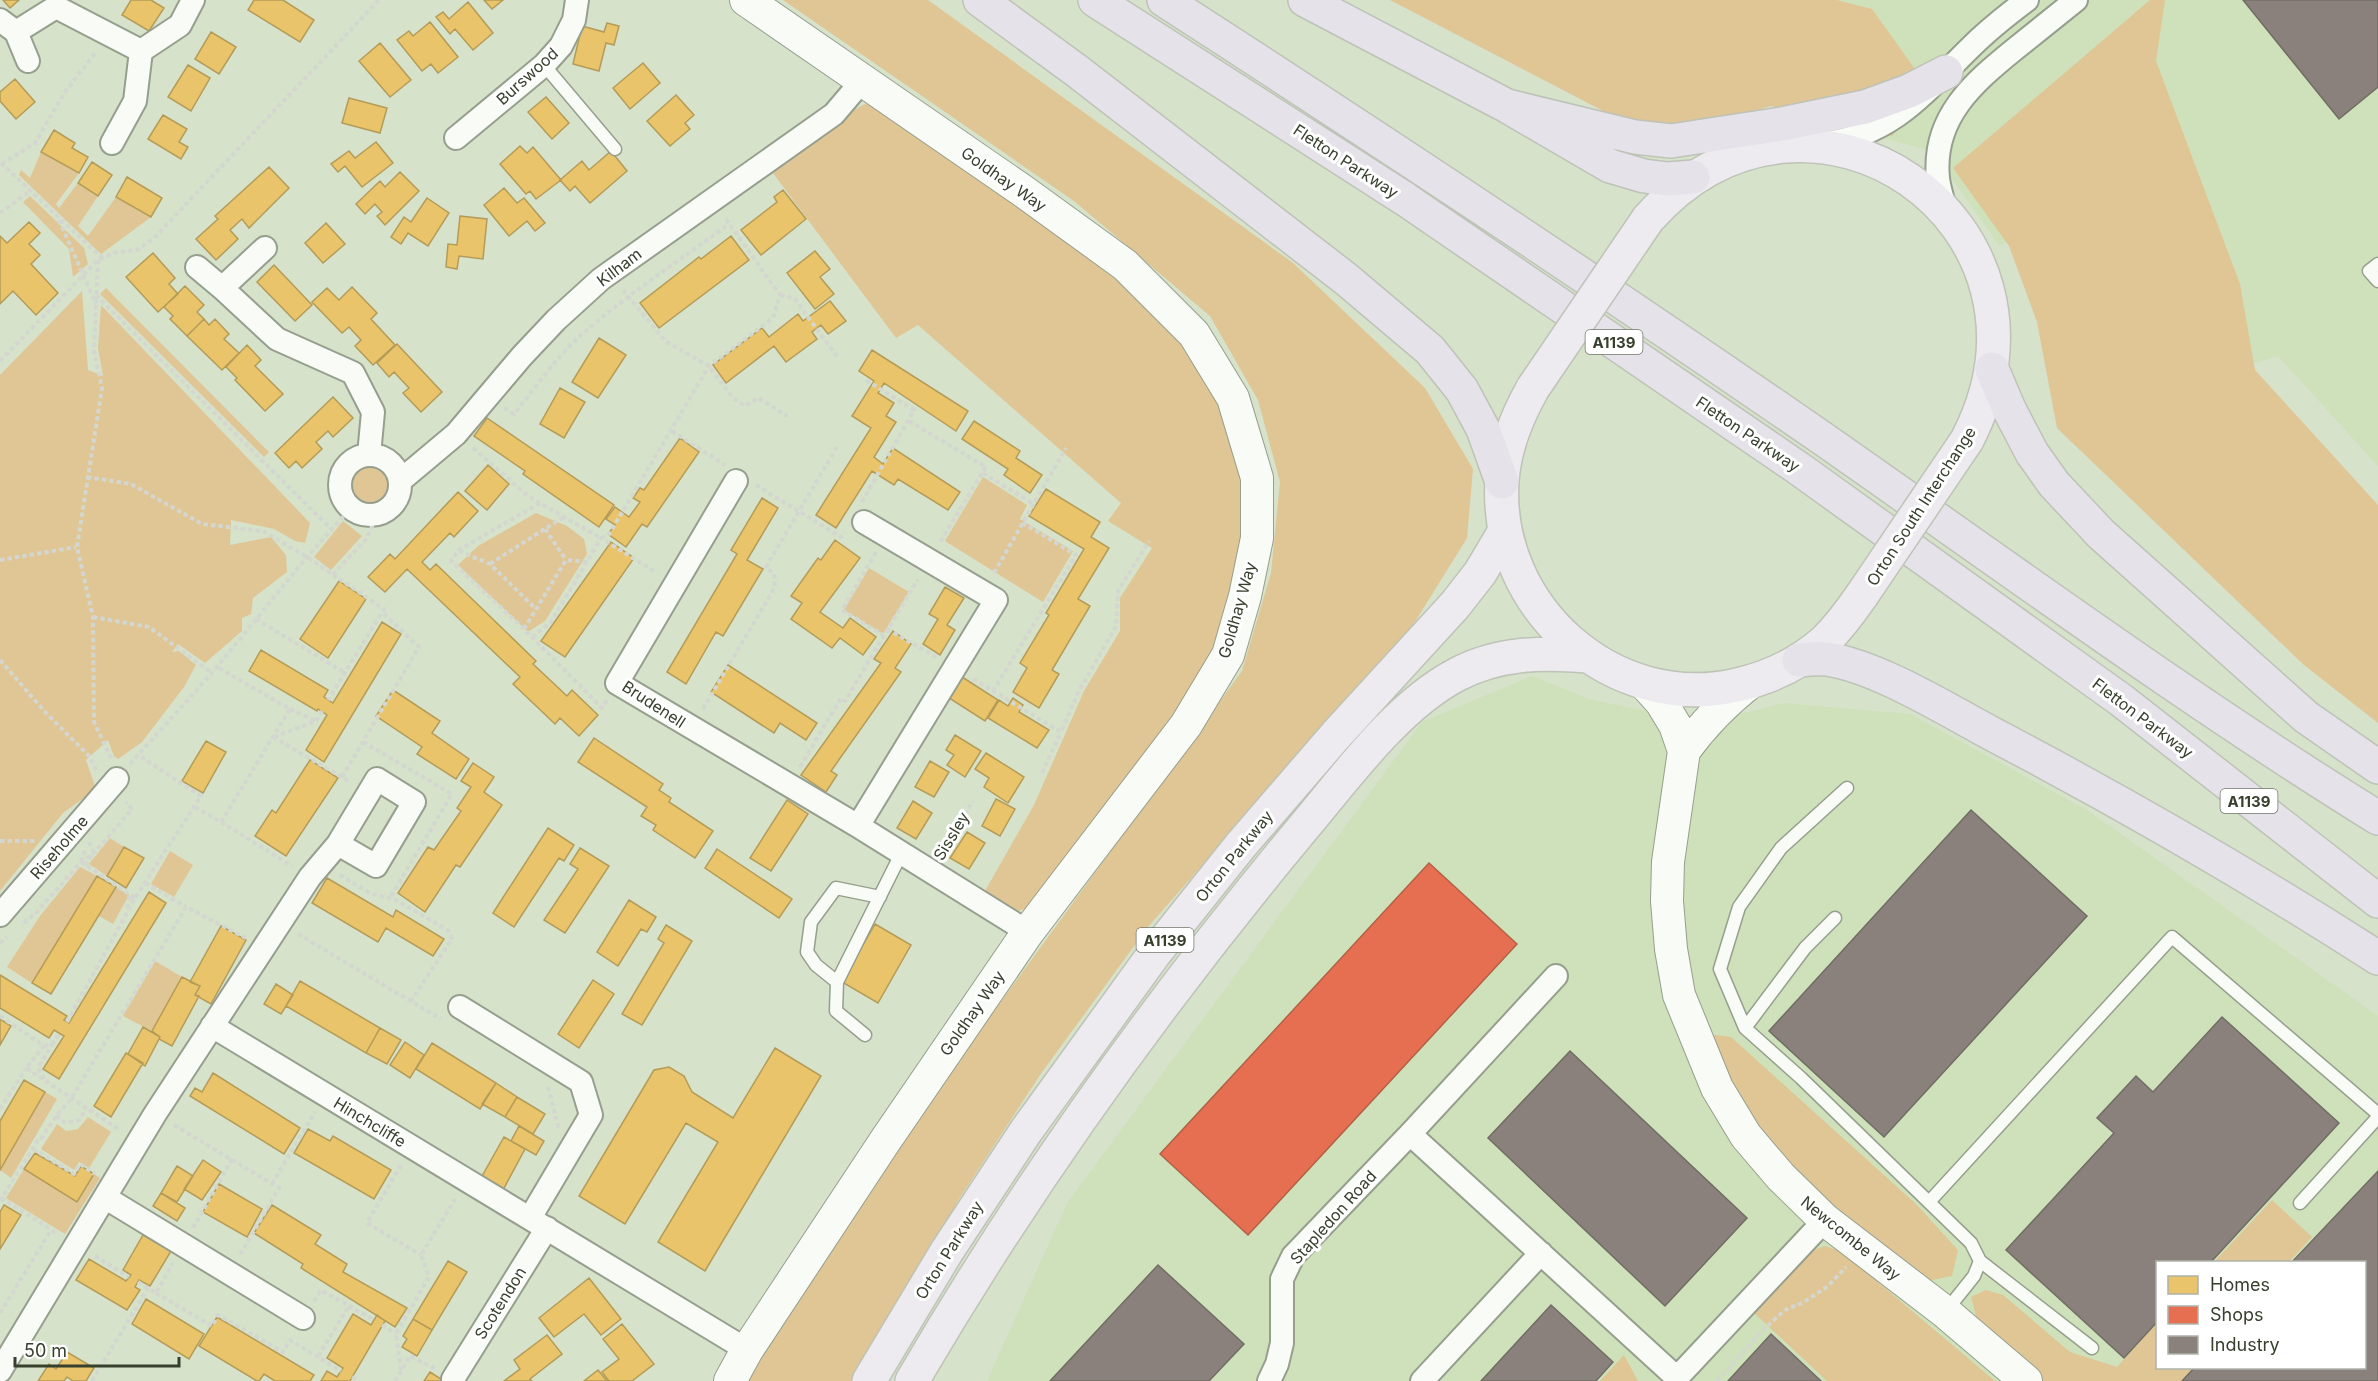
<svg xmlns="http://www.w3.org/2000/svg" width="2378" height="1381" font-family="Inter,sans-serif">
<rect width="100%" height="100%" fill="#d6e2ca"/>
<path fill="#cee1ba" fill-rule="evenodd" d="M1642 0H2378V466L2278 356 2073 415 2021 237 1999 245 1932 151 1811 119Z
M1532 676 1592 700 1705 723 1784 703 1910 714 2087 810 2378 1016V1381H987L1067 1203 1422 722ZM2158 1262H2364V1368H2158Z"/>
<path fill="#e0c595" d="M783 0H928L1293 263 1425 388 1473 469 1467 538 1413 625 1148 927 1040 1075 959 1199 859 1381H730L747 1350 1242 671 1271 573 1280 482 1258 400 1210 316 1074 201Z
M1390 0H1837L1872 9 1930 90 1892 136 1771 106 1659 140Z
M2150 0H2165L2156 61 2240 284 2255 370 2378 505V723L2304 665 2057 428 2037 322 2009 246 1953 168Z
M865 104 880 108 1024 207 1163 317 1195 355 1222 409 1235 447 1245 518 1237 575 1224 627 1170 724 1124 790 1025 909 1014 912 985 891 1034 805 1084 691 1120 631V598L1152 548 1108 521 1121 503 918 325 896 338 770 169 854 110Z
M41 152 79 173 56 204 59 208 78 183 98 196 78 226 88 236 116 197 151 217 101 254 19 175 21 170 30 178Z
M30 196 84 248 88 264 73 277 69 249 23 202Z
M106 288 269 452 264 457 100 294Z
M82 291 88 370 103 376 98 348 101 305 310 523 305 543 295 541 274 529 231 520 230 545 271 537 286 555 287 572 253 598 251 614 242 618V631L205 663 178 644 172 652 179 651 196 665 184 687 142 742 118 759 114 756 108 740 86 760 96 789 63 813 0 891V375Z
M351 484a20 20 0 1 1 40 0a20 20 0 1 1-40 0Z
M983 477 1027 505 1020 519 1073 551 1043 602 945 541Z
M536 513 567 526 584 539 587 554 545 621 528 632 458 565 478 546Z
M343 521 362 536 331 570 314 557Z
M869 568 909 592 883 634 844 610Z
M110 838 124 847 107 876 89 864Z
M170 851 193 865 174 897 151 884Z
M80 867 97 876 32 983 7 967 40 916Z
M116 887 129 895 113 924 99 916Z
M155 961 182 977 152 1031 123 1016Z
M1708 1034 1731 1037 1916 1204 1958 1250 1952 1276 1922 1282C1857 1229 1787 1177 1741 1105 1727 1084 1719 1057 1708 1034Z
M45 1092 57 1099 11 1178 0 1170Z
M88 1117 111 1132 89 1168 79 1162 74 1170 41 1149 57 1124 66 1131 78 1129Z
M24 1169 77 1201 94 1174 100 1178 65 1234 6 1198Z
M2272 1200 2312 1237 2289 1262H2214Z
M1825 1246 1841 1251 1995 1381H1827L1753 1312 1805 1253Z
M1986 1290 2003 1295 2070 1352 2117 1367 2157 1323 2158 1368H2193L2181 1381H2041L1977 1320 1971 1297Z
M1624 1355 1638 1381H1600Z"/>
<path fill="#e9c46a" stroke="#b49c58" stroke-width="1.5" d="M3 0H19L10 8Z
M131 0H151L164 8 149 31 122 15Z
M254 0H283L314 20 300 42 248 10Z
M484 0H503L492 9Z
M468 2 493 33 473 50 455 29 450 34 436 17 443 12 449 19Z
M430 22 458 57 438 73 431 64 422 71 397 40 409 31 413 36Z
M607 23 619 26 614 45 606 43 599 71 573 64 582 26 604 32Z
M211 32 236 47 219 74 195 59Z
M380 43 411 80 390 97 359 61Z
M643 63 660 83 630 109 613 88Z
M188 65 210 78 191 111 168 97Z
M15 79 35 102 16 119 0 101V92Z
M676 95 694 115 685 123 690 129 670 146 647 121Z
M546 97 569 123 552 139 528 112Z
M349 98 387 108 380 133 342 123Z
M163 115 187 129 179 142 188 147 181 159 148 139Z
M54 130 75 143 72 148 88 157 79 173 41 152Z
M376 142 393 163 362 187 345 166 338 172 331 164 349 151 355 158Z
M520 146 527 153 533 147 561 180 536 199 530 191 526 194 500 164Z
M611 151 627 171 590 203 575 186 570 191 560 180 582 161 589 170Z
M92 162 112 175 98 196 78 183Z
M269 167 289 188 249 228 242 219 230 230 238 239 216 260 196 239 218 219 215 216Z
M400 172 419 191 385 225 377 216 382 212 375 204 365 214 356 204 380 181 385 187Z
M127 177 162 198 151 217 116 197Z
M504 188 517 203 524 198 545 223 535 231 527 221 509 236 484 205Z
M783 190 806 219 761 255 741 230 777 202 774 197Z
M427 198 449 213 428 246 408 233 401 244 391 237 404 217 411 222Z
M460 216 487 219 483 259 459 256 457 269 446 267 448 244 457 245Z
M29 222 40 233 29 244 40 255 31 264 58 293 36 315 13 291 0 304V236L7 243Z
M326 223 345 244 323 263 305 243Z
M731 236 749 260 659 328 640 303 699 257 701 259Z
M815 251 830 269 820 277 834 294 815 309 787 273Z
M153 253 175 278 169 284 178 294 158 312 126 277Z
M274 265 312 305 295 321 257 282Z
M185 286 204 305 197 312 204 319 187 336 170 319 173 316 164 307Z
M352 287 377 313 371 319 395 345 373 365 355 346 361 340 349 327 342 333 312 302 327 288 339 300Z
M830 301 846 321 828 334 821 325 812 332 817 339 786 362 774 346 726 383 713 365 762 328 769 337 798 314 803 321Z
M204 319 209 325 215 319 229 334 224 339 239 353 222 370 187 336Z
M599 338 626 355 598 398 572 382Z
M397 344 442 392 421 412 403 393 409 388 394 372 389 377 377 363Z
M247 345 261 360 255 366 283 394 265 411 235 380 237 378 226 367Z
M872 350 968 411 956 431 884 383 878 393 894 403 886 416 896 422 874 457 883 464 893 448 960 492 948 510 898 479 894 485 872 471 836 528 816 515 871 428 852 416 874 381 859 371Z
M560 388 585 402 564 438 540 424Z
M333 397 353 418 333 437 328 431 316 442 322 449 302 468 296 461 289 468 275 453Z
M487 418 614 505 599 527 523 474 525 471 474 436Z
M974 421 1020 451 1016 458 1042 475 1030 493 1004 475 1008 469 962 439Z
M680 438 699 452 647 527 642 524 626 547 608 534 615 525 606 519 615 507 629 517 640 502 633 498 640 488 644 490Z
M488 465 509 484 487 510 465 491Z
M1046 489 1100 522 1091 537 1109 548 1078 599 1090 606 1052 670 1059 674 1039 708 1013 692 1027 668 1020 663 1049 615 1046 613 1084 549 1029 516Z
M458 492 478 511 454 537 450 533 422 562 430 570 436 564 536 661 533 664 567 696 572 690 598 715 579 736 560 718 555 724 513 684 520 677 407 569 385 592 368 577 390 554 395 559Z
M762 498 778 508 747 560 763 569 723 636 716 632 686 684 667 672 737 554 731 550Z
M835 540 860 558 820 612 843 628 850 618 876 637 863 655 840 638 832 648 791 619 802 603 791 596 818 558 821 560Z
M611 542 634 558 565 657 541 641Z
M339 581 366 599 328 658 300 639Z
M945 587 964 598 947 625 955 630 940 655 923 644 938 619 929 614Z
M382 622 401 634 324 762 306 750 327 715 318 709 317 711 249 671 261 650 328 690 324 697 333 703Z
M893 631 911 644 895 668 901 672 831 771 837 775 826 792 801 775 881 663 874 659Z
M728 665 817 723 806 740 780 723 774 733 711 692Z
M959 675 998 700 985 721 946 696Z
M393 690 440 721 432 733 469 759 456 779 417 754 422 747 376 716Z
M1013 698 1023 705 1019 712 1049 730 1037 748 988 718 999 700 1008 706Z
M955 735 981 751 965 777 947 765 954 755 946 750Z
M594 738 663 784 659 790 671 798 669 802 713 831 695 858 653 830 656 825 641 816 647 807 578 762Z
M206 741 226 752 203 793 182 781Z
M986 753 1024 777 1008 803 984 787 989 778 975 769Z
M310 760 338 778 286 856 255 836 272 810 276 813Z
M930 761 949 772 934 797 915 787Z
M473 763 494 777 484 792 502 805 460 867 456 865 425 912 398 893 428 847 434 850 461 811 457 808 471 787 461 781Z
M996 799 1015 809 1000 836 982 826Z
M787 800 808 814 771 871 750 858Z
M913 801 932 813 916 839 897 828Z
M548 828 574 845 564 861 559 858 514 927 493 913Z
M967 832 985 843 969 869 950 858Z
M124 847 144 858 126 888 107 876Z
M580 848 609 866 565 933 544 920 578 869 570 864Z
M717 849 792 899 779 918 705 868Z
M97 876 116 887 51 994 32 983Z
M327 878 393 917 396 910 444 939 433 956 386 928 378 942 312 903Z
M149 892 166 903 59 1079 43 1069 64 1036 54 1030 49 1038 0 1008V975L67 1016 64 1020 69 1023Z
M629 900 656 917 647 932 641 929 618 966 597 952Z
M875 924 911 945 878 1003 842 982Z
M666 925 692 941 642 1025 622 1014 664 943 658 939Z
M221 926 246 940 211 1004 195 995 200 986 190 982Z
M182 977 200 986 195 995 199 996 172 1046 159 1039 160 1037 152 1031Z
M593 980 614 994 579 1048 558 1034Z
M300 981 380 1028 366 1053 286 1006Z
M276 984 293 995 281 1014 264 1004Z
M0 1019 11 1026 0 1045Z
M143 1027 160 1037 145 1066 128 1054Z
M380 1028 401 1040 387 1064 366 1053Z
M405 1042 424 1055 410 1078 390 1065Z
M432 1043 496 1083 480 1109 416 1069Z
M775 1048 821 1076 705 1271 658 1242 718 1142 686 1123 625 1224 579 1196 654 1070 669 1067 684 1076 692 1092 733 1118Z
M126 1053 143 1063 111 1117 94 1106Z
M213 1073 300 1128 284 1154 190 1096 195 1088 202 1092Z
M24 1080 45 1092 0 1170V1121Z
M496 1083 517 1097 505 1117 482 1104Z
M517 1097 545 1114 533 1134 505 1117Z
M519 1126 544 1141 536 1155 511 1141Z
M308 1129 330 1141 333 1136 391 1170 374 1199 294 1153Z
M504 1137 525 1149 503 1190 481 1178Z
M35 1153 75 1176 81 1166 94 1174 77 1202 24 1169Z
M203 1160 221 1172 202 1200 184 1189Z
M177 1166 193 1176 177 1202 161 1193Z
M219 1184 262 1209 247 1237 203 1212Z
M161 1193 185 1208 177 1221 153 1206Z
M4 1205 21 1215 0 1249V1212Z
M272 1205 321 1235 315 1244 347 1264 343 1272 407 1308 395 1327 301 1268 303 1264 254 1233Z
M143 1235 171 1251 150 1286 139 1280 135 1287 140 1290 127 1310 76 1280 89 1259 126 1281 131 1275 123 1270Z
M448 1261 467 1272 432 1330 413 1319Z
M589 1278 621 1319 601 1335 584 1314 554 1337 539 1318Z
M146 1299 204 1334 189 1359 132 1324Z
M353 1314 371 1325 377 1315 385 1321 350 1381H321L327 1371 337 1377 343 1368 327 1358Z
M217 1317 314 1375 310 1381H275L264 1374 259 1381H257L199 1346Z
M413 1319 432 1330 417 1356 402 1347 407 1339 403 1336Z
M622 1324 654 1364 632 1381H609L602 1372 619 1359 603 1339Z
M547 1335 562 1354 530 1379 532 1381H504L520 1369 514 1360Z
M67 1352 94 1368 86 1381H73L67 1377 64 1381H38L49 1364 56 1369Z
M598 1370 607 1381H584Z
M430 1372 444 1381H424Z"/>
<path fill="#e76f51" stroke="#b26146" stroke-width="1.5" d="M1429 863 1517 944 1248 1235 1160 1154Z"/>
<path fill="#8a817c" stroke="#716d64" stroke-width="1.5" d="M2243 0H2378V87L2339 119Z
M1971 810 2087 916 1884 1137 1769 1031Z
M2222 1017 2339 1123 2211 1262H2158V1321L2124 1358 2006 1250 2114 1133 2097 1118 2136 1076 2153 1092Z
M1570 1051 1747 1218 1665 1306 1488 1138Z
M2378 1171V1381H2182L2194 1368H2364V1262H2292Z
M1158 1265 1244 1344 1209 1381H1050Z
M1551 1305 1613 1362 1596 1381H1481Z
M1771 1334 1821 1381H1728Z"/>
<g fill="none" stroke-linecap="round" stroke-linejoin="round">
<defs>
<path id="lane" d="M544 65 615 149
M2378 264 2369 271 2378 281
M1847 788 1781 848 1739 907 1720 969 1745 1028 1801 1078 1971 1243 1980 1261
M837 982 816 965 807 952 811 922 836 888 880 897
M1745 1028 1805 948 1835 918
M865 1035 836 1011 837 982 901 854
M1929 1202 2172 937 2378 1114
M2300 1203 2378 1117
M1946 1311 1974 1276 1980 1261 2092 1348"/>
<path id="street" d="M0 20 16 32 56 7 141 51 135 101 112 143
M16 32 28 61
M141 51 180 25 193 0
M456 138 544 65 561 46 574 20 577 0
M1827 143C1893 134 1925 92 1970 48 1987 31 2007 15 2027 0
M1945 209C1943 199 1939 188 1938 178 1932 118 1973 83 2015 49 2035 33 2056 16 2076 0
M197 267 222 288 265 248
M222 288 277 339 353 373 373 412 369 455
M340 485a30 30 0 1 1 60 0a30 30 0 1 1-60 0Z
M400 481 456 434 522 356 556 320 601 279 834 114 862 81
M736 481 617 683 858 826 1028 932
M858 826 996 600 864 522
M0 915 117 779
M460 1007 581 1082 591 1115 530 1218
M212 1026 747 1350
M1410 1134 1676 1377
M106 1198 303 1318
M0 1371 155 1114 310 877 338 844 377 779 414 802 376 866 338 844
M453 1379 547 1228
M1269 1381 1277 1364 1282 1343V1279L1293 1256 1410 1134 1556 976
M1422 1381 1541 1253
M1674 1381 1825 1220"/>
<path id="secondary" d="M1643 682 1661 702 1675 725 1684 751 1668 862 1667 901 1671 949 1679 995 1717 1088 1746 1136 1781 1177 1825 1220 1945 1312 2026 1381
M1684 751C1704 723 1725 702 1752 681
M730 1381 747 1350 885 1141 1028 932 1186 725 1228 655 1245 596 1257 538V478L1233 398 1194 334 1125 265 1023 191 746 0"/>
<path id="primary" d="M1648 219C1809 37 2079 224 1967 440
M1533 388C1516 418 1504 448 1502 482 1494 607 1613 714 1737 685 1769 678 1800 663 1825 641 1839 627 1851 611 1862 595
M869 1381 947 1251 1026 1131 1154 954 1241 845 1336 735 1455 605 1480 573 1505 531
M912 1381C1026 1186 1158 1002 1303 828 1346 777 1396 707 1456 675 1497 653 1541 652 1587 656"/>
<path id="highway" d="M980 0 1077 71 1346 279 1430 350 1462 390 1483 429 1502 482
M1095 0 1405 199 1798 468 2121 700 2378 901
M1164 0C1384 142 1603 287 1819 436 2004 565 2186 699 2378 818
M1305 0 1507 106 1610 166 1644 176 1668 179 1693 177
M1507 106 1635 137 1671 141 1782 124 1865 107 1909 91 1946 72
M1992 369 2009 409 2032 453 2054 484 2101 534 2306 717 2378 767
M1799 660C1808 659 1818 658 1827 659 1880 667 1952 713 2000 738 2129 806 2255 879 2378 958"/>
</defs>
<use href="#lane" stroke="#969f8d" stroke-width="15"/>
<use href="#street" stroke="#969f8d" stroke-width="26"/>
<use href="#secondary" stroke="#969f8d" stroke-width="34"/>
<use href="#primary" stroke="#bec3b7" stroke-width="36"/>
<use href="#highway" stroke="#bec3b7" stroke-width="36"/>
<path stroke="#d3d7cf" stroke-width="4" stroke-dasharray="4.5 3" stroke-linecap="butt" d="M1 163 102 258
M2 164 35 143 65 92 96 52
M0 213 30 191
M59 220 96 304
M98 260 94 351 102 388 77 547 93 617 94 722 112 760
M623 290 665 341 709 366 732 397 745 406 758 398 787 416
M96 295 331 529
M780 295 794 298 838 358
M0 361 98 260 117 252 137 250 154 238 379 0
M504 408 514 414C535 388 555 359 579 337 626 295 679 261 729 224
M909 421 986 467 940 542
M672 431 725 465
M473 448 528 496 601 538 608 536 709 366 773 318 780 295 725 218
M983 473 1034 504
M87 477 131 484 202 524 263 531 307 557 384 609 328 700
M756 485 841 537 844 532
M862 502 914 410 864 379
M540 503 459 550 451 561 524 629 602 708 607 700
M545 529 566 560
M459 551 490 564 536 609
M876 552 842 610 883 635
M0 560 76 547
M490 564 565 516
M994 573 1066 448
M333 575 367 538 377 515
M93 617 149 627 212 673
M256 619 345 673
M524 629 566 560 587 562
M887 629 936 657
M532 637 551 622 601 538 657 573
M0 660 46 713 90 757 97 772
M973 679 1061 732 1078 693 1116 626 1118 591 1149 541
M993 691 1076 555 1023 523
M290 709 316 721
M703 709 775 587 774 574 766 567 837 447
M273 737 350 782
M274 737 316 721 322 711
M363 742 452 794 390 898
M130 764 212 673 307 557 351 508
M800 767 841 698 845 701 918 579
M1042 773 1061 732
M342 777 419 647 382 612
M195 807 221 822 290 709 217 667
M221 822 292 866
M0 841H36
M941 853 973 801
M81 862 85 850
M81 862 135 898
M85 865 94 853 89 842
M340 875 370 893 396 900 449 931 452 939 411 1001
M145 883 186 907
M127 908 130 894
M24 923 36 913 81 862 94 853 132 809 126 802
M298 934 441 1019
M0 943 7 937
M0 1016 44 1046 26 1068 120 1130
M67 1022 135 898 201 796 138 755
M44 1046 53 1043 60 1033
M44 1079 38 1068 53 1043
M548 1087 559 1129
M0 1109 26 1068
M56 1116 66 1123 79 1120 86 1109
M174 1125 279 1188 240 1255
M33 1149 74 1174 80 1164 95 1174
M401 1165 367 1223 421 1255
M272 1184 315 1112
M1 1198 58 1234
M0 1201 38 1140H40L56 1116 71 1099 186 907 246 938
M193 1228 232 1159
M95 1256 129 1277
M138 1282 156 1293 173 1263
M156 1293 212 1326 218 1315 283 1352 290 1340 341 1371
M314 1301 321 1290 374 1320
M0 1313 51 1230
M382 1325 396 1334
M318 1356 349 1306
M401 1370 396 1334 429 1277 421 1255 455 1199
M352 1377 359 1381
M92 1381 148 1288
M395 1381 410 1356 435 1369
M1717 1381 1765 1328 1785 1310 1804 1302 1828 1286 1846 1267"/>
<use href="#lane" stroke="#f9fbf7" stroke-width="12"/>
<use href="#street" stroke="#f9fbf7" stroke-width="22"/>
<use href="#secondary" stroke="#f9fbf7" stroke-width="32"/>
<use href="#primary" stroke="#edebef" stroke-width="33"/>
<use href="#highway" stroke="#e5e2e9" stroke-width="33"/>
<defs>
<path id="primary-bridge" d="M1533 388 1648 219
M1862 595 1967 440"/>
</defs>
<use href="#primary-bridge" stroke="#bec3b7" stroke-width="36" stroke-linecap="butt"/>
<use href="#primary-bridge" stroke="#edebef" stroke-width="33"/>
</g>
<g text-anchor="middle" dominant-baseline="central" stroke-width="6" stroke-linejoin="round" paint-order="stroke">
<g fill="#fff" stroke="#73796c" stroke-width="1.5">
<rect x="1585.5" y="330" width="57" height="24" rx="4.5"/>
<rect x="2220.5" y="789" width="57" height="24" rx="4.5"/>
<rect x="1136.5" y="928" width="57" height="24" rx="4.5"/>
</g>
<g font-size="15" font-weight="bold" fill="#373f2d">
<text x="1614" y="342">A1139</text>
<text x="2249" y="801">A1139</text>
<text x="1165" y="940">A1139</text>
</g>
<g font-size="16" fill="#373f2d" stroke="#fff">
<text transform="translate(527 76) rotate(-42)">Burswood</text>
<text transform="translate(1346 161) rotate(33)">Fletton Parkway</text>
<text transform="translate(1004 179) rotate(35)">Goldhay Way</text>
<text transform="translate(619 267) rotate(-37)">Kilham</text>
<text transform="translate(1748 434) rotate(34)">Fletton Parkway</text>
<text transform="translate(1921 506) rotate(-57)">Orton South Interchange</text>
<text transform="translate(1237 610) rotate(-74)">Goldhay Way</text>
<text transform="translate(654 704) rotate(33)">Brudenell</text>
<text transform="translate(2143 718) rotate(37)">Fletton Parkway</text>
<text transform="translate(951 836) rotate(-59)">Sissley</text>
<text transform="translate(59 847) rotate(-49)">Riseholme</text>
<text transform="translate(1234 856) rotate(-51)">Orton Parkway</text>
<text transform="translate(972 1013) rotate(-55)">Goldhay Way</text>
<text transform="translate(370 1122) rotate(31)">Hinchcliffe</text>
<text transform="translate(1333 1217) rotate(-48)">Stapledon Road</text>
<text transform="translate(1851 1238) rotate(39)">Newcombe Way</text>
<text transform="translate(949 1250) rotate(-58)">Orton Parkway</text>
<text transform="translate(500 1303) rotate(-58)">Scotendon</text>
</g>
</g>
<rect x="2156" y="1261" width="210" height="108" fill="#ffffff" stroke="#afb2ab" stroke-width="1.5"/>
<rect x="2168" y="1276" width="30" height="18" fill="#e9c46a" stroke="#afb2ab" stroke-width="1.5"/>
<text x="2210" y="1291" font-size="18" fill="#373f2d">Homes</text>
<rect x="2168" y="1306" width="30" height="18" fill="#e76f51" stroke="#afb2ab" stroke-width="1.5"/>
<text x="2210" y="1321" font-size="18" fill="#373f2d">Shops</text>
<rect x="2168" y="1336" width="30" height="18" fill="#8a817c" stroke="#afb2ab" stroke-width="1.5"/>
<text x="2210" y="1351" font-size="18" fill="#373f2d">Industry</text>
<path d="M15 1357v9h164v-9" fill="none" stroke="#373f2d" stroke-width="3"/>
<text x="24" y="1357" font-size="18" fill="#373f2d" stroke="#ffffff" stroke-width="4.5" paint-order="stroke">50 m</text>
</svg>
